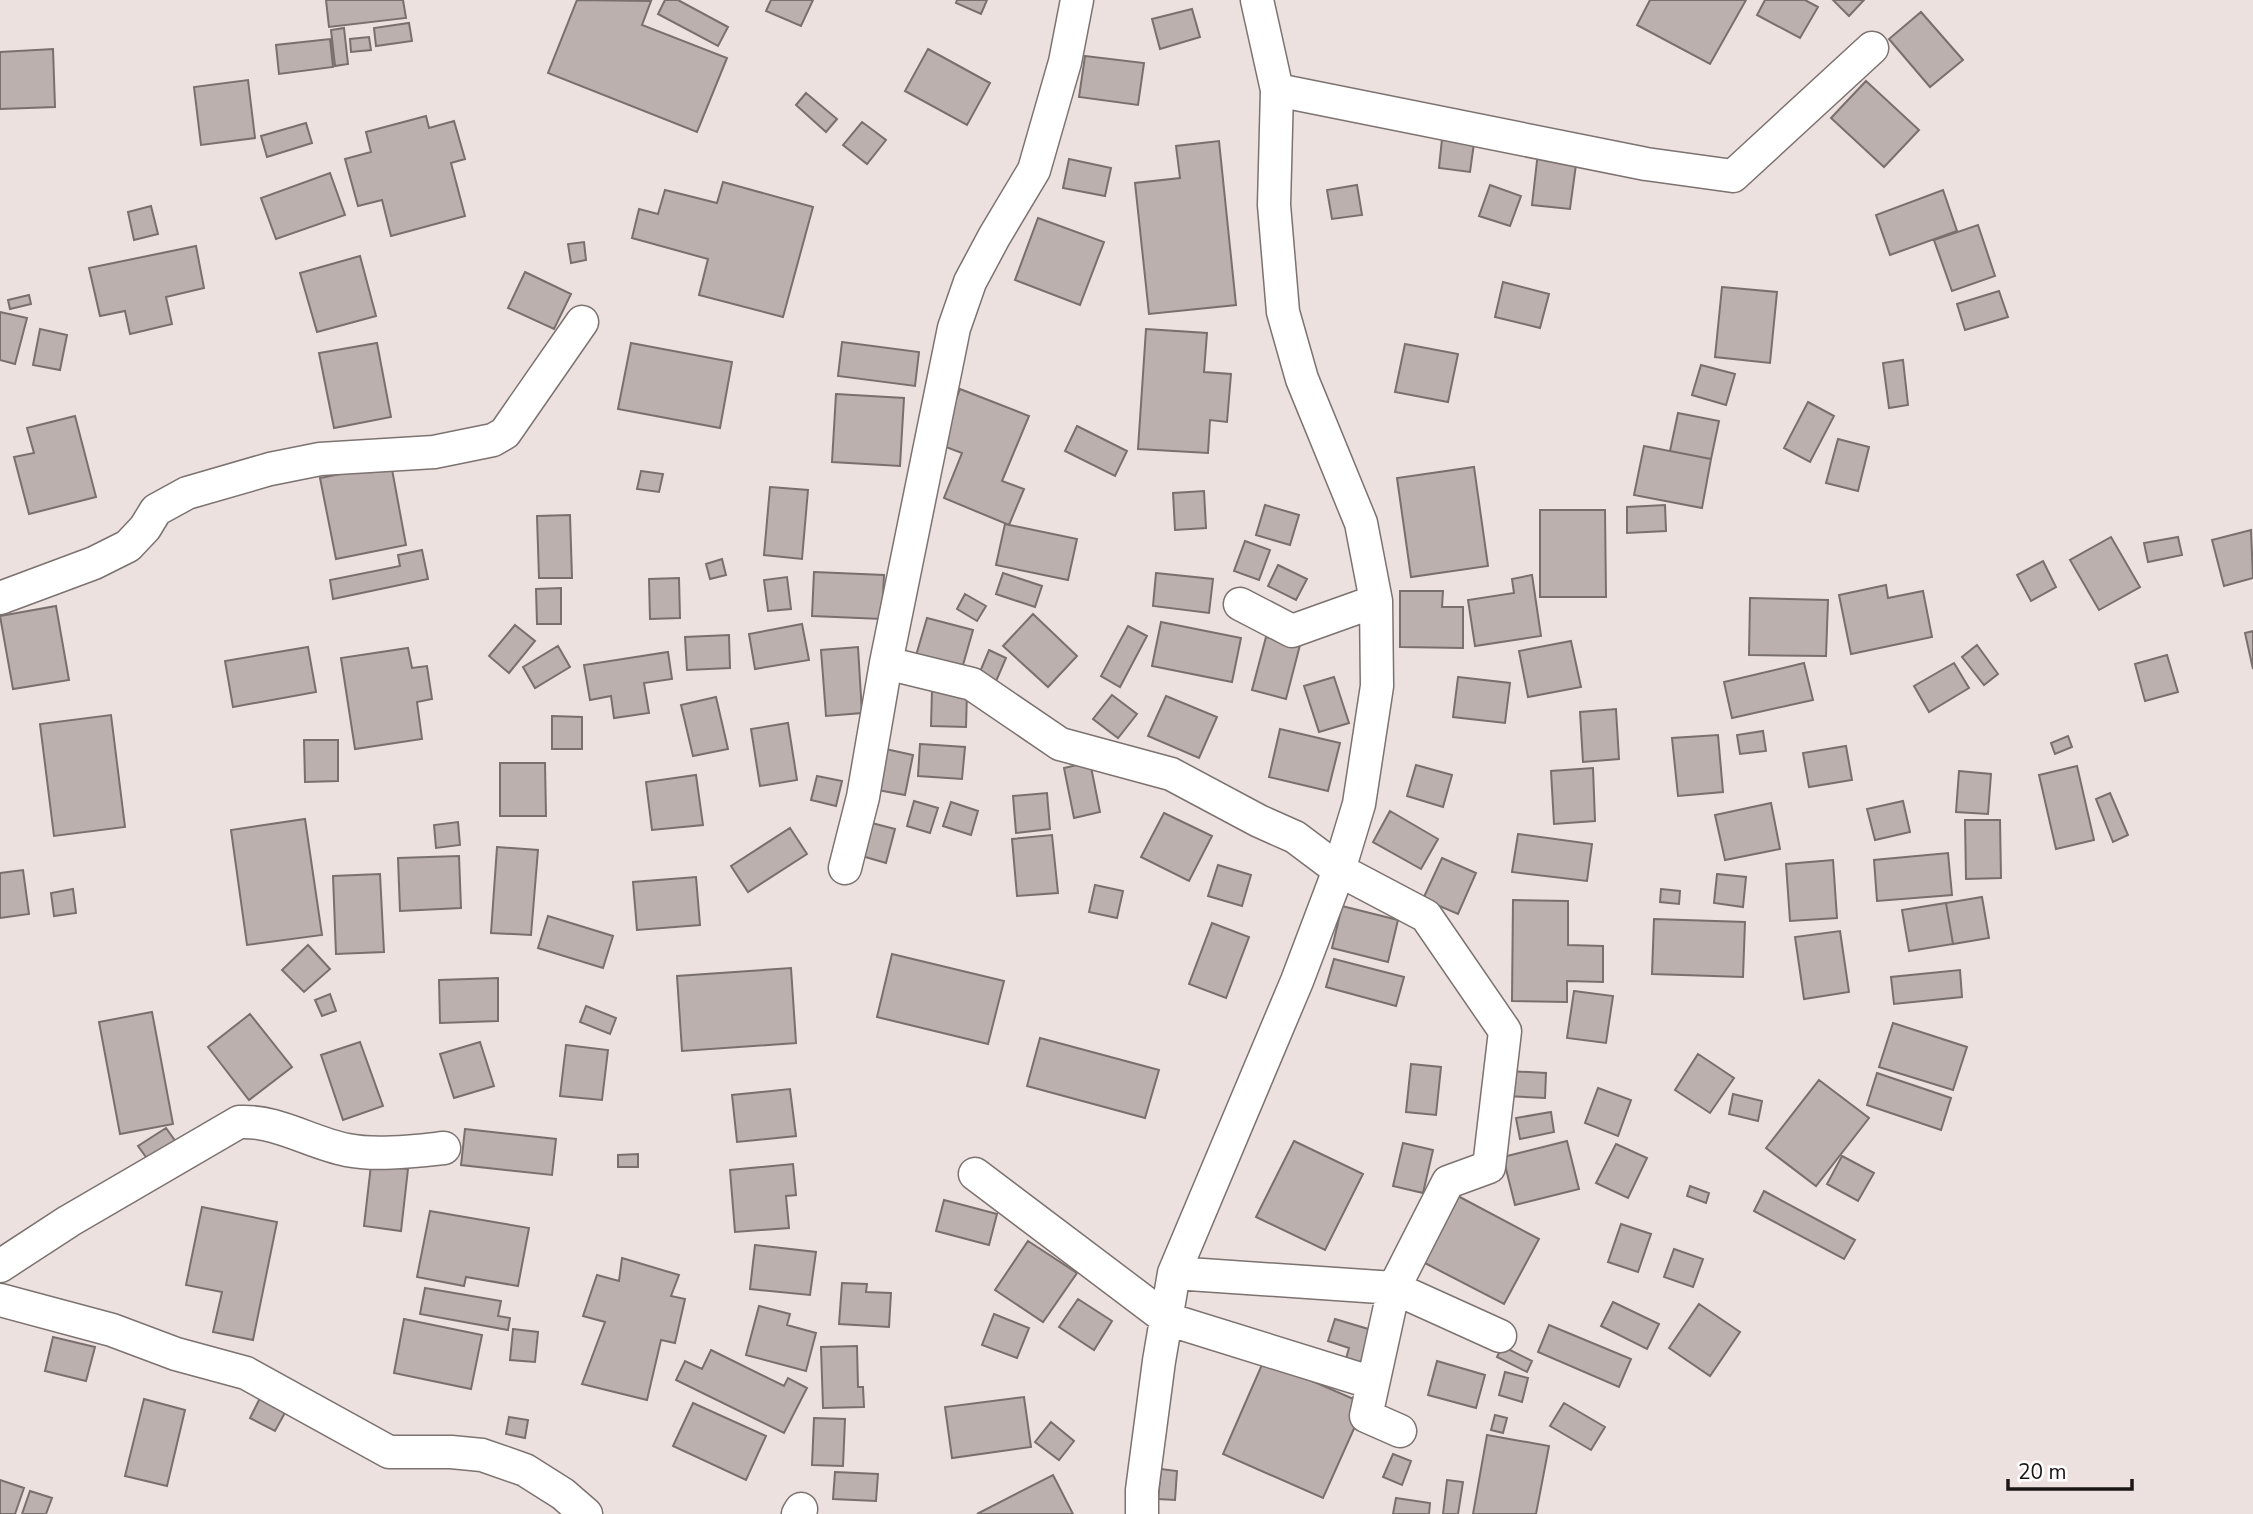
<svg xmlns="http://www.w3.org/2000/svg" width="2253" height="1514" font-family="'Nunito Sans',sans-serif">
<rect width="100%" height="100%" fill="#ede1df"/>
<path fill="#bbb0ae" stroke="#796f6d" stroke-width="2" d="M326 0H403L406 18 329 27Z
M577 0 651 1 642 25 727 58 697 132 548 73Z
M665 0H678L728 27 718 46 658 14Z
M771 0H813L801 26 766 11Z
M957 0H987L981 14 956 3Z
M1650 0H1746L1710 64 1637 25Z
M1765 0H1805L1818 7 1800 38 1757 15Z
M1833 0H1864L1849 16Z
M1192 9 1200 37 1160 49 1152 19Z
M1921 12 1963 60 1930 87 1889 39Z
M409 23 412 41 376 46 374 28Z
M344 28 348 64 335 66 331 30Z
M369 37 371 50 351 52 350 39Z
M330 39 333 67 279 74 276 45Z
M53 49 55 107 0 109V52Z
M928 49 990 83 967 125 905 91Z
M1085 56 1144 63 1138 105 1079 97Z
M248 80 255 138 201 145 194 87Z
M1866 81 1919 130 1884 167 1831 118Z
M806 93 837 119 826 132 796 105Z
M426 116 429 128 454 121 465 159 451 163 465 216 391 236 382 200 358 206 345 159 371 152 366 132Z
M862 122 886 140 867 164 843 145Z
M306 123 312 143 267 157 261 136Z
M1442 139 1474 143 1470 172 1439 168Z
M1219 141 1236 305 1149 314 1135 183 1180 178 1176 146Z
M1538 152 1577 157 1570 209 1532 205Z
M1069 159 1111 168 1105 196 1063 188Z
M330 173 345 215 276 239 261 198Z
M723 182 813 207 783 317 699 295 708 259 632 238 639 209 658 214 665 190 717 203Z
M1357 185 1362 215 1332 219 1327 190Z
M1490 185 1521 196 1510 226 1479 216Z
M1943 190 1957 231 1890 255 1876 215Z
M151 206 158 234 134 240 128 212Z
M1038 218 1104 242 1080 305 1015 280Z
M1978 225 1995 276 1952 291 1934 240Z
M584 242 586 260 571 263 568 244Z
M196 246 204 288 166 297 172 324 130 334 125 311 100 316 89 268Z
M360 256 376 316 317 332 300 273Z
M525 272 571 294 554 329 508 308Z
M1503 282 1549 294 1540 328 1495 317Z
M1722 287 1777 292 1770 363 1715 357Z
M1999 291 2008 317 1965 330 1957 304Z
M29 295 31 304 10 309 8 300Z
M0 312 27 318 15 364 0 360Z
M40 329 67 335 60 370 33 365Z
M1146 329 1207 333 1204 372 1231 374 1227 422 1210 420 1208 453 1138 449Z
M842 342 919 352 915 386 838 376Z
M377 343 391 417 334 428 319 353Z
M631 343 732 362 720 428 618 409Z
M1405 344 1458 354 1448 402 1395 392Z
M1903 360 1908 405 1889 408 1883 363Z
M1701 365 1735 374 1726 405 1692 395Z
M960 389 1029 416 1002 481 1024 489 1009 525 944 498 962 453 938 444Z
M836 394 904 398 900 466 832 462Z
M1808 402 1834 416 1810 462 1784 448Z
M1678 413 1719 421 1711 459 1670 451Z
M75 416 96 497 29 514 14 457 34 453 27 428Z
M1077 426 1127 451 1115 476 1065 451Z
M1838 439 1869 447 1858 491 1826 483Z
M1644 446 1711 459 1702 508 1634 495Z
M391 464 406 545 336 559 320 478Z
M1474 467 1488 566 1411 577 1397 478Z
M641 471 663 474 659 492 637 489Z
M770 487 808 490 802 559 764 555Z
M1204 491 1206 528 1175 530 1173 493Z
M1265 505 1299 515 1290 545 1256 535Z
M1665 505 1666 531 1627 533V507Z
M1540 510H1605L1606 597H1540Z
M570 515 572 578H539L537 516Z
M1005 524 1077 539 1068 580 996 565Z
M2251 530 2253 578 2224 586 2212 540Z
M2111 537 2140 587 2099 610 2070 560Z
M2178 537 2182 555 2148 562 2144 543Z
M1245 541 1270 550 1259 580 1234 571Z
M422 550 428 579 333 599 330 580 400 566 398 555Z
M722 559 726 575 710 579 706 564Z
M2043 561 2056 587 2031 601 2017 575Z
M1278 565 1307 579 1296 600 1268 586Z
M814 572 884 575 882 619 812 616Z
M1003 573 1042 586 1035 607 996 594Z
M1156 573 1213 579 1209 613 1153 606Z
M1532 575 1541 636 1475 646 1468 600 1514 593 1512 579Z
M787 577 791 609 768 611 764 580Z
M679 578 680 618 650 619 649 579Z
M1886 585 1888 598 1923 591 1932 637 1851 654 1839 595Z
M561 588V624H537L536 589Z
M1400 591H1443L1442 607H1463V648L1400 647Z
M965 594 986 606 977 621 957 609Z
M1750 598 1828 600 1826 656 1749 655Z
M56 606 69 680 13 689 0 616Z
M1033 614 1077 656 1048 687 1003 646Z
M927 618 973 630 961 672 915 659Z
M1161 622 1241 638 1232 682 1152 666Z
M802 624 809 660 755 669 749 634Z
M515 625 535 641 509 673 489 656Z
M1128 626 1147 636 1120 687 1101 676Z
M2253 631V669L2245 633Z
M729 635 730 668 687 670 685 637Z
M1266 637 1300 645 1286 699 1252 690Z
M1571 641 1581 687 1528 697 1519 651Z
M1977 645 1998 674 1984 685 1962 657Z
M558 646 570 667 535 688 523 667Z
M308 647 316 692 233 707 225 661Z
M858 647 862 713 826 716 821 650Z
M408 648 412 668 427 666 432 699 417 702 422 739 355 749 341 658Z
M989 650 1006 658 994 686 977 679Z
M668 652 672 679 644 683 649 713 614 718 611 696 590 700 584 665Z
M2167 655 2178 692 2145 701 2135 664Z
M1804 663 1813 700 1732 718 1724 682Z
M1954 663 1969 688 1929 712 1914 686Z
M1334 677 1349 723 1319 732 1304 686Z
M1458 677 1510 683 1505 723 1453 717Z
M932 690 967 692 966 727 931 726Z
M1112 695 1137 714 1118 738 1093 719Z
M1166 696 1217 717 1199 758 1148 736Z
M716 697 728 749 693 756 681 705Z
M1616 709 1619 759 1583 762 1580 712Z
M111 715 125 827 54 836 40 724Z
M552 716 582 717V749H552Z
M788 723 797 780 760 786 751 729Z
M1280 729 1340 743 1328 791 1269 777Z
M1763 731 1766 751 1740 754 1737 735Z
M1718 735 1723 792 1678 796 1672 738Z
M2068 736 2072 747 2055 754 2051 743Z
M304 740H338V781L305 782Z
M920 744 965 747 962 779 918 776Z
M1846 746 1852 780 1809 787 1803 753Z
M881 748 913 755 905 795 872 789Z
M1090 762 1100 812 1074 818 1064 768Z
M500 763H545L546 816H500Z
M1416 765 1452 775 1443 807 1407 796Z
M2077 766 2094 840 2056 849 2039 775Z
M1593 768 1595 821 1554 824 1551 771Z
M1959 771 1991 774 1988 814 1956 812Z
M696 775 703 825 652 830 646 782Z
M817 776 842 781 836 806 811 800Z
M1047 793 1050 829 1016 833 1013 796Z
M2110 793 2128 835 2113 842 2096 799Z
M914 801 938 808 930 833 907 826Z
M1903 801 1910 832 1875 840 1867 809Z
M951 802 978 811 971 835 943 826Z
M1771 803 1780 849 1725 860 1715 815Z
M1390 811 1438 839 1421 869 1373 842Z
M1164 813 1212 836 1189 881 1141 857Z
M305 819 322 935 247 945 231 830Z
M1965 820H2000L2001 878 1966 879Z
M864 821 895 829 886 863 855 854Z
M458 822 460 845 436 848 434 825Z
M790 828 807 854 748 892 731 866Z
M1518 834 1592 844 1587 881 1512 872Z
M1052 835 1058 893 1017 896 1012 839Z
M497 847 538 850 531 935 491 933Z
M1948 853 1952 895 1877 901 1874 860Z
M459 856 461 908 400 911 398 858Z
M1442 858 1476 873 1458 914 1423 899Z
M1833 860 1837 918 1790 921 1786 864Z
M1218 865 1251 875 1242 906 1208 896Z
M23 870 29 914 0 918V873Z
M380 874 384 952 336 954 333 876Z
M1717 874 1746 877 1743 907 1714 903Z
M696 877 700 925 637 930 633 882Z
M1095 885 1123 891 1117 918 1089 912Z
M73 889 76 913 54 916 51 893Z
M1661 889 1680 891 1679 904 1660 902Z
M1982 897 1989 938 1953 944 1946 903Z
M1513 900 1568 901V945L1603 946V982L1567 981V1002L1512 1001Z
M1946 903 1953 944 1909 951 1902 910Z
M1342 906 1398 920 1388 962 1332 948Z
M548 916 613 936 603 968 538 948Z
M1654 919 1745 922 1743 977 1652 974Z
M1212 923 1249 937 1226 998 1189 984Z
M1840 931 1849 992 1804 999 1795 937Z
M308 945 330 969 304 992 282 970Z
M892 954 1004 981 988 1044 877 1017Z
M1334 959 1404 977 1396 1006 1326 987Z
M791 968 796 1043 682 1051 677 976Z
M1960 970 1962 997 1894 1004 1891 977Z
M498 978V1021L440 1023 439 980Z
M1574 991 1613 996 1606 1043 1567 1038Z
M330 994 336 1011 322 1016 315 1000Z
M586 1006 616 1018 610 1034 580 1022Z
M152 1012 173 1124 120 1134 99 1022Z
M250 1014 292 1067 249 1100 208 1047Z
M1893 1023 1967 1047 1953 1090 1879 1067Z
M1040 1038 1159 1070 1145 1118 1027 1086Z
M360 1042 383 1106 343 1120 321 1055Z
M480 1042 494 1086 454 1098 440 1054Z
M566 1045 608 1050 602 1100 560 1096Z
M1698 1054 1734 1078 1710 1113 1675 1090Z
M1411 1064 1441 1067 1436 1115 1406 1112Z
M1507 1071 1546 1073 1545 1098 1506 1096Z
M1877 1073 1951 1098 1941 1130 1867 1105Z
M1819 1080 1869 1118 1816 1186 1766 1148Z
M1598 1088 1631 1100 1618 1136 1585 1123Z
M790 1089 796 1136 737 1142 732 1095Z
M1733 1094 1762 1101 1758 1121 1729 1114Z
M1551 1112 1554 1132 1520 1139 1516 1118Z
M166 1128 176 1142 148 1160 138 1146Z
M465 1129 556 1139 552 1175 461 1165Z
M1294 1141 1363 1174 1325 1250 1256 1217Z
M1567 1141 1579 1189 1515 1205 1503 1157Z
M1403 1143 1433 1150 1423 1193 1393 1186Z
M1616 1144 1647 1158 1628 1198 1596 1183Z
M638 1154V1167H618V1155Z
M1842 1156 1874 1173 1858 1201 1827 1184Z
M793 1164 796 1195 786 1196 789 1228 735 1232 730 1170Z
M371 1165 408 1169 401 1231 364 1226Z
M1690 1186 1709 1193 1706 1203 1687 1196Z
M1764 1191 1855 1240 1844 1259 1754 1211Z
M1456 1195 1539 1239 1504 1304 1421 1261Z
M944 1200 997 1214 989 1245 936 1231Z
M202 1207 277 1222 253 1340 213 1332 222 1292 186 1285Z
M430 1211 529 1228 518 1286 466 1277 464 1286 417 1277Z
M1621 1224 1651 1234 1638 1272 1608 1262Z
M1028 1241 1077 1273 1043 1322 995 1290Z
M755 1245 816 1252 810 1295 750 1289Z
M1674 1249 1703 1259 1693 1287 1664 1277Z
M622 1258 679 1275 671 1296 685 1299 675 1343 661 1340 647 1400 582 1384 605 1322 583 1316 597 1275 619 1281Z
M842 1283 867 1284 866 1292 891 1293 889 1327 839 1324Z
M425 1288 501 1301 498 1316 510 1318 508 1330 420 1314Z
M1078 1299 1112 1321 1094 1350 1059 1327Z
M1613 1302 1659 1324 1647 1349 1601 1326Z
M1699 1304 1740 1332 1710 1376 1669 1348Z
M759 1306 790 1314 787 1325 816 1333 806 1371 746 1355Z
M994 1314 1029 1328 1017 1358 982 1345Z
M404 1319 482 1335 471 1389 394 1373Z
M1335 1319 1375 1331 1362 1371 1344 1366 1349 1348 1328 1341Z
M1549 1325 1631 1359 1619 1387 1538 1352Z
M513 1329 538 1332 535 1362 510 1360Z
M53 1337 95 1347 86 1381 45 1371Z
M857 1346 858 1387H863L864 1407 823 1408 821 1347Z
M1502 1346 1532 1361 1527 1372 1497 1357Z
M711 1350 784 1386 788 1378 807 1388 784 1433 676 1380 685 1361 702 1369Z
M1264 1360 1365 1404 1323 1498 1223 1454Z
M1437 1361 1485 1375 1476 1408 1428 1395Z
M1505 1372 1528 1378 1522 1402 1499 1395Z
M261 1396 287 1409 275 1431 250 1418Z
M1024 1397 1031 1447 952 1458 945 1407Z
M144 1399 185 1410 167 1486 125 1476Z
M693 1403 766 1436 746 1480 673 1446Z
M1564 1403 1605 1427 1591 1450 1550 1426Z
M1495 1415 1507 1418 1503 1433 1491 1430Z
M509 1417 528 1420 525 1438 506 1434Z
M814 1418 845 1419 843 1466 812 1465Z
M1051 1422 1074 1441 1059 1460 1035 1442Z
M1487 1435 1549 1446 1536 1514H1473Z
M1393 1454 1411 1461 1402 1485 1383 1477Z
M1161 1469 1177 1471 1175 1500 1158 1499Z
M835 1472 878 1474 876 1501 833 1499Z
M1053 1475 1073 1514H977Z
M0 1480 24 1488 15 1514H0Z
M1447 1480 1463 1482 1458 1514H1443Z
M30 1491 52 1498 46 1514H22Z
M1396 1498 1430 1503 1429 1514H1393Z"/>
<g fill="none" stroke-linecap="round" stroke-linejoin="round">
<defs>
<path id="street" d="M1277 90 1646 164 1733 176 1872 48
M0 598 94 563 128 546 145 528 156 510 187 493 270 469 320 459 434 452 493 440 505 433 582 322
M1240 604 1292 631 1376 601
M886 663 954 328 970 282 994 237 1034 170 1065 62 1077 0
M845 868 863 797 886 663 972 684 1060 744 1171 774 1259 821 1295 837 1339 870 1426 916 1505 1031 1489 1167 1448 1182 1394 1288 1500 1336
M975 1174 1167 1319 1373 1383
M0 1266 69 1221 239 1122C277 1120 311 1143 347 1150 376 1156 415 1151 444 1148
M1174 1273 1394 1288 1366 1416 1400 1431
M0 1300 112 1330 176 1354 246 1373 389 1452H451L482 1455 525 1470 563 1494 586 1514
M798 1514 801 1509
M1142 1514V1490L1159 1361 1174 1273 1297 981 1339 870 1359 804 1377 686 1376 601 1361 523 1302 379 1283 312 1274 205 1277 90 1257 0"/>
</defs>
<use href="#street" stroke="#7c7270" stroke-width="35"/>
<use href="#street" stroke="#fff" stroke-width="32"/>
</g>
<path d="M2008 1479v10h124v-10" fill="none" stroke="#1b1716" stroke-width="3.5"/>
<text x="2018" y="1479" font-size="21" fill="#1b1716" stroke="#ffffff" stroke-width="5" paint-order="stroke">20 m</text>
</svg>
